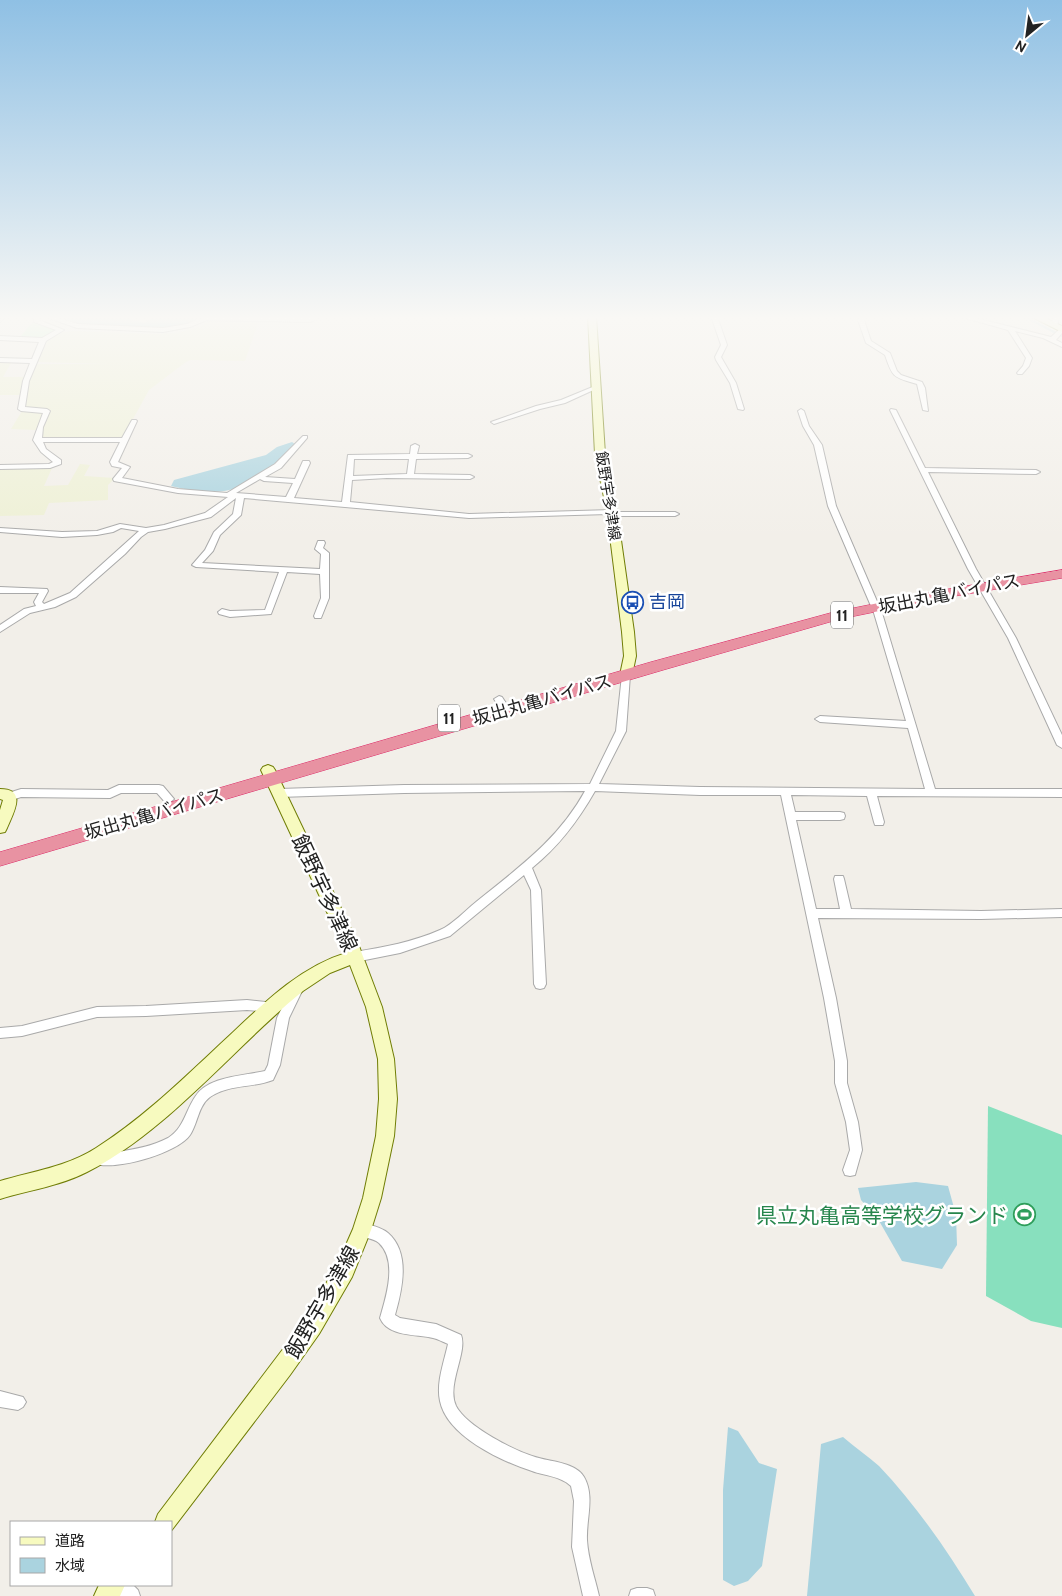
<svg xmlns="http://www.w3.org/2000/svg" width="1062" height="1596" font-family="Cabin,'Noto Sans JP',sans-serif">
<rect width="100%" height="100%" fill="#f2efe9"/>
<path fill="#eef0d5" d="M210 319 259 320 245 361 191 360 186 362 149 390 122 439H41L40 430 50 410 26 407 28 381 36 364H108L38 362 48 340 63 332 77 331 151 334 175 333 200 327Z
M0 362 11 363 3 377H26L21 395H0Z
M22 411 43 412 36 430 11 429Z
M80 464 90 465 84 476 115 478 108 485V500L49 503 44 515 0 516V468H52L44 486 68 485Z"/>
<path fill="#c8facc" d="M35 323 37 322 58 329 43 338 20 337 31 324Z"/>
<path fill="#88e0be" d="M988 1106 1062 1135V1328L1031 1321 986 1296Z"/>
<path fill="#aad3df" d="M50 316H120L144 323 157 316H205C191 333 102 329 80 325 70 324 60 319 50 316Z
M292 442 295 444C286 458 245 487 229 490 215 494 185 490 171 486L174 480 266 455 277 447Z
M916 1182 948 1186 956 1215 957 1245 942 1269 902 1261 878 1219 861 1200 858 1188Z
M728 1427 738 1431 759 1463 777 1469 762 1566 748 1581 734 1586 723 1580V1490Z
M843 1437C854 1447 868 1456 879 1466 916 1505 947 1550 975 1596H807L821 1444Z"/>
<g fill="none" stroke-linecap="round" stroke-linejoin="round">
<path stroke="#aad3df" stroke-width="2" d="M1023 316 1062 336"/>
<defs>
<path id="street" d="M7 316 0 322 1 316Z
M37 316 40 318 39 320 64 330 46 341 29 381 25 407 47 409 50 411 43 427 42 438H122L132 420H136L137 421 118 462 130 467 122 478 178 489 227 493 275 464 303 436H307V438L281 468 265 477 295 479 303 461H309L310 463 294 498 342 502 348 455 410 454 411 446 415 444 419 446 417 454H468L472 456 468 458 416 459 414 474 470 475 474 477 470 479 387 478 352 480 350 502 469 514 612 510 616 512H675L679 514 675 516H612L608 514 469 518 244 498 241 515 220 535 213 551 202 563 320 569 321 554 315 549 318 541H324L325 543 323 548 329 553V598L321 618H315L314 616 321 598 320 574 287 572 271 614 230 617 219 614 218 612 222 609 230 611 265 610 279 572 196 567 192 565 205 550 214 532 233 514 236 498 211 517 165 529 148 532 141 537 125 554 76 597 55 607 30 613 0 632V625L24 609 36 606 34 602 39 593H0V587L47 589 48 591 42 602 44 604 70 593 139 531 121 528 113 532 97 535 62 537 0 532V528L62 532 97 531 120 524 146 528 164 525 205 513 228 497 178 493 114 481 113 479 122 468 112 466 110 462 120 442H43L46 449 61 460V464L50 468 0 469V465L49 464 53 462 41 452 33 440 43 413 21 411 18 409 23 381 30 363 0 362V358L32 359 39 342 0 340V336L42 338 56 330 34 322V318ZM354 459H409L407 474 353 476ZM260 479 264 481 293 483 286 497 236 493Z
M43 316H52L78 324 163 328 187 324 206 316 309 318 315 316H323L310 322 207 320 190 327 163 332 77 328Z
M711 316H717L727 345 721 357 736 383 744 409 743 410 738 409 730 383 716 360 715 357 721 345Z
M859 316H865L864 320 871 341 890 353 897 371 901 375 922 382 925 388 928 411 923 410 917 384C894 377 893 379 885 355L866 343 858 320Z
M958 316H968L1051 337 1062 327V333L1056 340 1062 343V347L1043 338 1015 331 1032 358 1029 366 1022 374H1018L1017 373 1023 366 1026 358 1008 330Z
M1053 316H1059L1057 327 1052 326Z
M595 386 600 387 565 403 540 409 494 424 491 422 536 406 561 400Z
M801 409 804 411 809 426 822 445 836 506 882 613 935 789H1062V797L877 796 884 822 883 825H875L874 822 867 796 791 795 795 812H840L844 813 845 816 844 819 840 820H796L816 909H840L834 879 835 876H843L844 879 851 909 981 911 1062 909V917L981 919 818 918 836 998 847 1061V1083L858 1122 862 1150 855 1175 850 1176 845 1175 843 1170 850 1150 846 1122 835 1083V1061L824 998 781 795H700L595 791C578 821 559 846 532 868L541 890 546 984 544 988 540 989 536 988 534 984 531 890 524 875 450 936 400 953 355 962 351 960 349 957 351 954 355 952C384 947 413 942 440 930 452 925 466 910 476 902 519 867 558 840 585 791L404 793 279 797 274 793 279 789 404 785 590 784 616 731 622 675 626 672 630 675 626 731 599 784 700 787 925 789 908 728 820 722 815 719 820 716 906 721 874 613 828 506 814 445 803 426 798 411Z
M891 409 896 410 925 468 1036 470 1040 472 1036 474 928 472 976 569 1016 638 1062 735V748L1057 745 1008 638 968 569 890 410Z
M499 696 502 697 511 711 509 713H503L494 699Z
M119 785H159L163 786 174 799 169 803 165 802 157 793H121L110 798 21 797 9 801 4 797 5 794 21 789 108 790Z
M297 984 301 985 303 989 289 1018 280 1065 273 1080C253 1088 228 1084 210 1097 198 1106 198 1123 190 1135 178 1153 114 1172 93 1163L91 1159 93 1155C100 1152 109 1153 116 1152 133 1150 153 1146 168 1138 184 1128 185 1112 195 1097 208 1076 243 1076 265 1071L268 1065 277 1018 293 985Z
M247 1000 275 1003 277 1007 275 1011 271 1012 247 1010 146 1016 97 1017 22 1036 0 1038V1028L22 1026 97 1007 146 1006Z
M362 1223C370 1225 381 1227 388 1233 411 1253 402 1290 395 1315L400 1318 436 1324 461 1335C468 1352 446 1385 456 1406 467 1427 516 1452 539 1458 553 1462 576 1463 584 1477 595 1496 586 1519 587 1540 588 1559 595 1578 599 1596H583L572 1547 574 1501 571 1486C561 1476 545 1476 532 1471 501 1461 447 1436 440 1401 436 1383 444 1362 448 1344 443 1342 438 1339 433 1338 416 1334 388 1337 380 1318 386 1297 398 1261 379 1243 373 1238 364 1238 357 1235L355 1230 357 1225Z
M0 1391 23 1397 26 1402 23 1407 18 1410 0 1407Z
M113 1585H133L138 1590 140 1596H120L115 1591Z
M637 1588H647L653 1590 655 1596H629L631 1590Z"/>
<path id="secondary" d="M588 316H596L605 454 617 512 634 632 636 656 632 675 626 679 620 675 624 656 622 632 607 512 595 454Z
M1030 316H1041L1062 326V332Z
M268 765 273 767 275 770 359 946 382 1007 394 1059 397 1099 394 1136 381 1198 371 1230 352 1277 319 1334 290 1375 171 1531V1522H155L158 1514 305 1320 338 1263 353 1229 363 1198 376 1136 379 1099 378 1059 366 1007 350 965 330 973 303 991C234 1047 167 1132 87 1172 60 1186 29 1190 0 1199V1181C34 1171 66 1167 96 1148 145 1117 187 1075 229 1036 264 1003 300 967 346 953L261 770 263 767Z
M0 789C28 789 13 813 7 828L5 832 0 833V810L3 800 0 799Z
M99 1585H125L120 1596H94Z"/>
<path id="highway" d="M1062 570V578L943 598 840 619 663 670 0 866V852L651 662 834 612 943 590Z"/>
</defs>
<use href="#street" stroke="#a9a9a9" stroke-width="2"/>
<use href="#secondary" stroke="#707d05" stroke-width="2"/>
<use href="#highway" stroke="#dc2a67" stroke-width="1"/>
<use href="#street" fill="#fff" fill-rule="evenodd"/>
<use href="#secondary" fill="#f7fabf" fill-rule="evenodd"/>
<use href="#highway" fill="#e892a2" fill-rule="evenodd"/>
</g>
<linearGradient id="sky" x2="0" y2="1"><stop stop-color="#8fc0e4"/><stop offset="0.59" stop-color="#f9f8f5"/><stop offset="1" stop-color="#f9f8f5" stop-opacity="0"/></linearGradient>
<rect width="1062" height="539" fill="url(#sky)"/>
<defs>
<symbol id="bus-ring" viewBox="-11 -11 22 22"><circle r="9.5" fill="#fff" stroke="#1a4fb4" stroke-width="1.5"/><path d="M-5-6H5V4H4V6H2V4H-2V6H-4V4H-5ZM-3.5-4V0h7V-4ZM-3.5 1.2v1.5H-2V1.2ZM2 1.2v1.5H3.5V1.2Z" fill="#1a4fb4"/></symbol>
<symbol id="stadium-ring" viewBox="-11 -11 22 22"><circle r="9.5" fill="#fff" stroke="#2e9e5b" stroke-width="1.5"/><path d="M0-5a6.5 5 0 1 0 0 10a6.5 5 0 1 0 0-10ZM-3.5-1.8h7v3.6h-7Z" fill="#2e9e5b"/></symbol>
</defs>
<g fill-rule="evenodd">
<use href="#bus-ring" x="620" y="590" width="25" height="25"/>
<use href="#stadium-ring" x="1012" y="1202" width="25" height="25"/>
</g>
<g text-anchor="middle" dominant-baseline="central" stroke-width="5" stroke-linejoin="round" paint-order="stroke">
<g font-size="15" fill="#222" stroke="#fff">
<text transform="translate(608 496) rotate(81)">飯野宇多津線</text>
</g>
<g fill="#fff" stroke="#646464" stroke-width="1">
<rect x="831" y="601.5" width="22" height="27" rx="4"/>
<rect x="438" y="704.5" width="22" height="27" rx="4"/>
</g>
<g font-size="16" font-weight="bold" fill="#222">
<text x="842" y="615">11</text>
<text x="449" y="718">11</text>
</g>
<g font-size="18" fill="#222" stroke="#fff">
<text transform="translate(949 594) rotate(-11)">坂出丸亀バイパス</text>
<text transform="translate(542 700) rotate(-16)">坂出丸亀バイパス</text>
<text transform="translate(154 814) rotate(-16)">坂出丸亀バイパス</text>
</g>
<g font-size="18" fill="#164399" stroke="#fff" text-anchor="start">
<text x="649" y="602">吉岡</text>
</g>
<g font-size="21" fill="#222" stroke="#fff">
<text transform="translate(325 893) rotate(65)">飯野宇多津線</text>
<text transform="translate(322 1302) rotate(-60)">飯野宇多津線</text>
</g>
<g font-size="21" fill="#27864d" stroke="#fff" text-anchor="end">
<text x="1008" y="1215">県立丸亀高等学校グランド</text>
</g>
</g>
<rect x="10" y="1521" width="162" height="65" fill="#ffffff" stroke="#a7a7a7"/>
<rect x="20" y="1537" width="25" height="8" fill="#f7fabf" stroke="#a7a7a7"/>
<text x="55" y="1546" font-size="15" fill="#222222">道路</text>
<rect x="20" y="1558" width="25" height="15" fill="#aad3df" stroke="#a7a7a7"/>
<text x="55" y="1571" font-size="15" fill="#222222">水域</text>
<g transform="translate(1027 35) rotate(209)" stroke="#ffffff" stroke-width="4" paint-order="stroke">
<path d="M0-4L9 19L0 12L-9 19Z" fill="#222222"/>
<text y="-8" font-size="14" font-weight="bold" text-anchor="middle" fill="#222222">N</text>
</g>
</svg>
